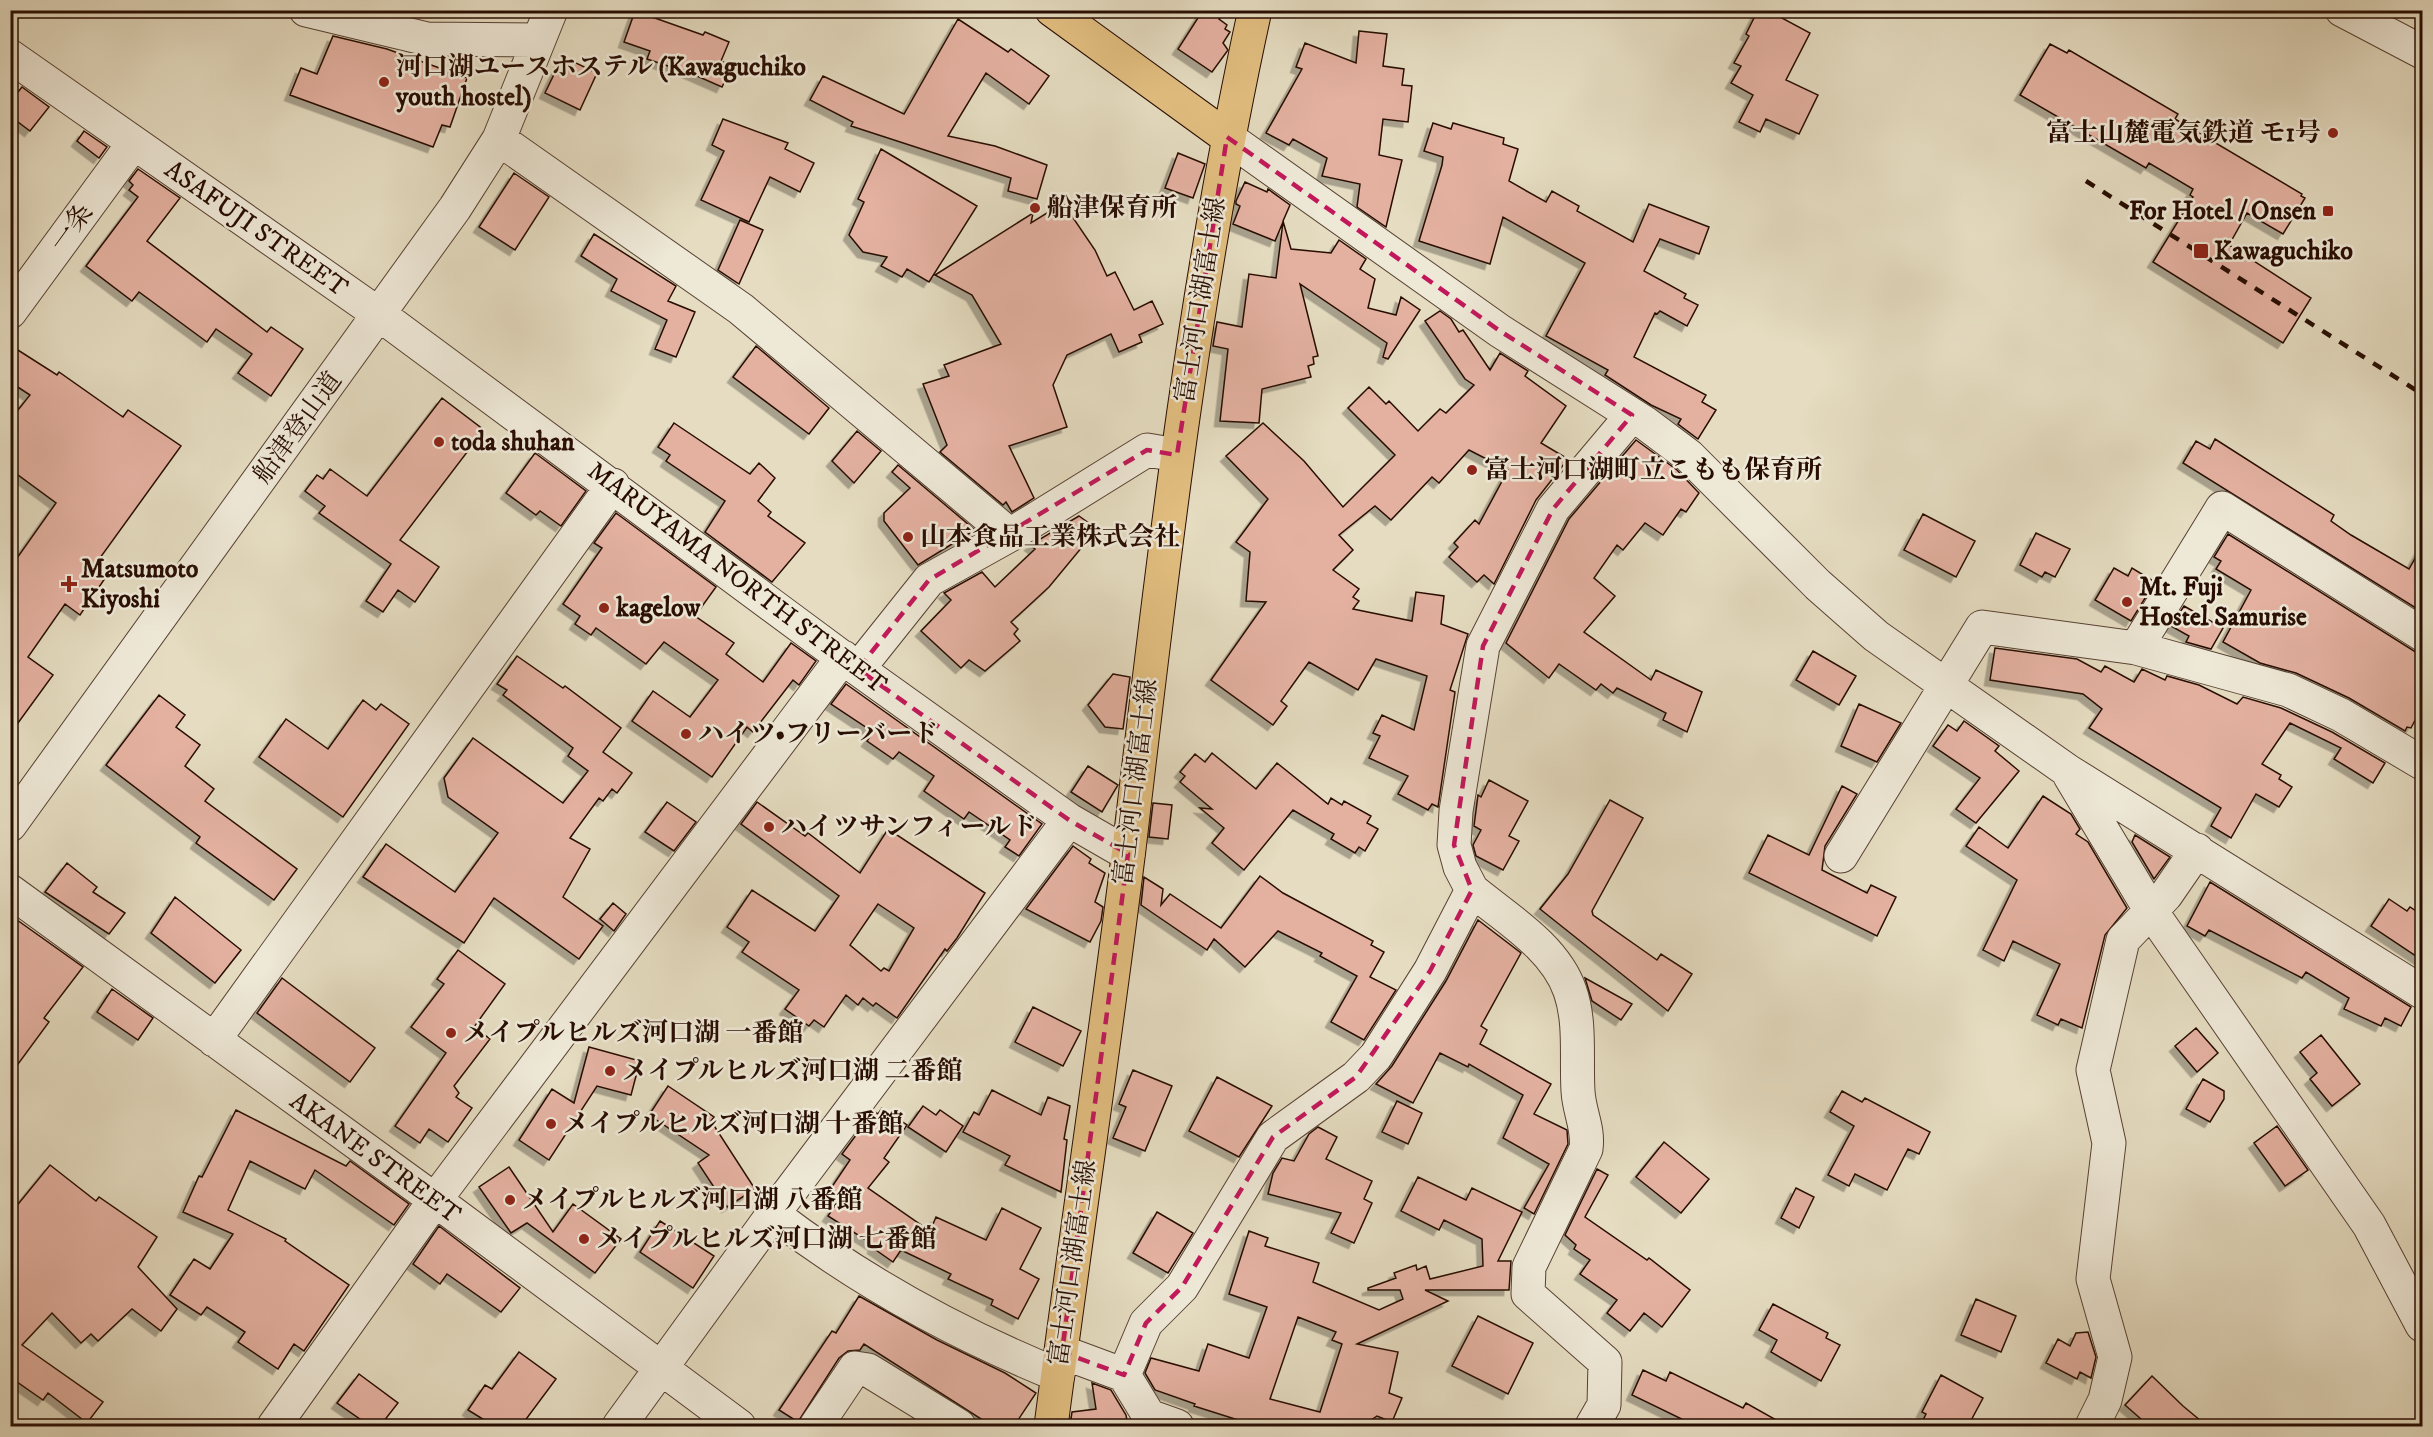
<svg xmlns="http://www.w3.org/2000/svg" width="2433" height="1437" font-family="'IM FELL DW Pica','Noto Serif JP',serif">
<defs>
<filter id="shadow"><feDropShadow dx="-5.5" dy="5.5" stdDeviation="0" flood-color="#0004"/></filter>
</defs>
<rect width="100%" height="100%" fill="#e5dcc1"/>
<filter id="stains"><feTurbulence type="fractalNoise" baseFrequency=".00333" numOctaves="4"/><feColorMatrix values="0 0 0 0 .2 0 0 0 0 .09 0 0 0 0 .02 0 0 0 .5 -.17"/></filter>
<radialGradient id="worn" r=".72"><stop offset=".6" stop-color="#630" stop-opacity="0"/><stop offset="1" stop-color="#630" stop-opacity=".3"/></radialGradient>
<path fill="#e4b1a1" stroke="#280d02" stroke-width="1.5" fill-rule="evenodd" filter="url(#shadow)" d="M1203 10H1225L1219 19 1227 25 1225 29 1230 32 1223 43 1228 50 1212 72 1178 49Z
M1758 10H1767L1810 33 1786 80 1818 95 1799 134 1766 119 1760 132 1739 122 1753 95 1731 83 1741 66 1734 63 1749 36 1746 34Z
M635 11 703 35 705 32 729 42 721 61 732 66 722 87 672 65 671 67 647 59 650 51 624 42Z
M958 19 1008 52 1011 49 1049 76 1029 104 986 73 948 136 995 146 1047 165 1037 199 1008 191 1011 178 851 126 853 122 810 100 823 76 904 114Z
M1359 31 1387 34 1383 66 1404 69 1402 85 1412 86 1408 122 1383 119 1379 155 1402 160 1386 227 1357 207 1360 184 1322 176 1327 158 1293 139 1289 145 1266 133 1302 69 1296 67 1305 43 1356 63Z
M333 36 387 49 467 78 450 127 442 125 433 147 290 95 301 68 317 74Z
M2050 44 2067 53 2069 50 2178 114 2175 119 2302 194 2301 196 2305 198 2283 234 2247 213 2229 245 2311 298 2283 343 2153 262 2193 197 2190 195 2193 189 2149 163 2146 168 2020 95Z
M560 62 572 68 574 62 597 73 580 110 545 93Z
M22 87 49 107 30 131 10 116V102Z
M723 119 788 143 785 149 814 163 800 192 770 177 749 222 701 200 724 151 712 145Z
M1433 123 1451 129 1453 123 1504 138 1503 144 1518 149 1509 181 1546 202 1552 191 1579 206 1577 211 1633 242 1649 204 1709 227 1699 254 1660 239 1644 271 1686 294 1684 298 1698 305 1687 326 1660 311 1657 314 1655 313 1634 357 1706 395 1702 402 1716 410 1698 439 1678 424 1681 419 1651 405 1605 375 1608 370 1546 336 1585 263 1503 217 1490 264 1419 241 1442 165 1443 157 1424 151Z
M84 131 107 147 99 158 77 141Z
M881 149 977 206 929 282 907 269 902 277 881 266 887 257 863 252 849 235 864 202 858 199Z
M1178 153 1205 164 1193 198 1165 188Z
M138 169 180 198 147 241 267 332 271 327 303 349 271 396 238 373 252 354 216 329 207 342 139 292 132 301 86 266 138 197 129 190 133 185 129 181Z
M514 173 549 197 515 250 479 227Z
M1245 182 1267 192 1268 189 1290 205 1283 221 1291 249 1331 253 1339 240 1366 259 1360 269 1375 279 1368 308 1396 315 1401 297 1420 310 1388 359 1383 357 1387 343 1300 284 1318 356 1313 357 1314 364 1308 366 1311 377 1262 389 1259 423 1220 421 1228 349 1213 346 1217 322 1242 327 1249 274 1276 278 1283 222 1275 241 1233 224 1240 206 1236 204V201Z
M1063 203 1095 250 1107 276 1115 272 1134 310 1152 301 1163 324 1139 335 1142 342 1119 352 1111 334 1067 355 1053 385 1067 427 1009 446 1034 498 1012 512 1006 502 1003 505 940 452 947 445 923 384 949 376 944 365 1001 344 972 295 935 275 1033 213 1031 223Z
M740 220 763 230 739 284 718 270Z
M594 234 676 286 668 301 695 312 676 357 655 349 667 320 611 291 617 279 581 256Z
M1440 311 1451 319 1459 332 1463 330 1490 370 1500 353 1528 371 1525 376 1566 406 1541 443 1568 459 1536 500 1494 584 1484 575 1477 582 1449 557 1458 547 1454 543 1475 520 1479 524 1508 470 1469 450 1439 483 1432 477 1391 520 1375 506 1339 535 1353 550 1333 570 1359 589 1353 597 1359 601 1353 609 1412 621 1416 592 1444 596 1441 624 1468 634 1450 690 1455 692 1438 807 1432 804 1428 810 1398 794 1408 776 1369 758 1380 736 1373 733 1382 715 1414 730 1427 676 1376 659 1358 690 1309 662 1281 701 1287 706 1273 725 1211 680 1266 602 1246 601 1250 552 1236 542 1268 499 1226 456 1263 423 1304 461 1343 507 1395 455 1348 408 1369 387 1386 404 1389 401 1418 431 1440 409 1446 413 1474 385 1465 379 1425 321Z
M10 345 57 375 59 372 123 417 128 410 181 446 97 562 110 571 80 615 65 604 28 657 53 675 10 734V568L56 503 10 469V420L30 395 10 382Z
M756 346 829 408 809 434 733 377Z
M442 398 484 430 400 540 439 567 415 602 398 590 383 612 366 601 391 564 319 513 325 506 305 491 317 475 323 479 330 469 367 496Z
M674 423 750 474 759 463 775 478 758 501 771 512 768 516 805 543 772 582 705 532 725 501 666 461 670 455 658 447Z
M857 431 881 451 854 483 832 461Z
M2215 439 2334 515 2331 521 2351 535 2409 569 2422 546V605L2419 610 2183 463 2196 441 2210 449Z
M1636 440 1677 470 1699 493 1686 512 1681 509 1663 535 1645 523 1623 550 1617 545 1594 578 1615 596 1584 632 1651 680 1656 670 1702 692 1687 732 1663 720 1666 713 1617 688 1613 693 1601 684 1596 690 1559 664 1549 678 1506 643 1569 519Z
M535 453 586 491 561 526 540 511 536 515 506 493Z
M898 465 975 530 918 565 884 521V513L910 488 892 472Z
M616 513 716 587 695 616 734 643 726 654 763 682 791 643 816 661 799 685 793 680 753 732 747 727 712 777 632 721 653 691 690 717 718 680 664 642 646 664 596 628 591 635 575 624 580 616 563 604 602 548 594 543Z
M1923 514 1975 541 1956 577 1904 550Z
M1079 516 1097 529 1049 587 1011 622 1018 629 1014 634 1020 641 985 671 969 660 961 668 921 631 951 600 944 593 982 572 995 587 1035 549 1030 545Z
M2036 533 2070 549 2055 577 2045 572 2042 577 2020 565Z
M2228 534 2422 656V707L2411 728 2407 727 2405 731 2349 698 2296 673 2260 663 2223 642 2251 590 2216 569 2221 561 2214 557Z
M2114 568 2128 576 2132 568 2155 582 2131 621 2095 600Z
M2184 606 2223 628 2211 649 2186 642 2189 636 2171 626Z
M1995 648 2077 659 2101 672 2105 666 2134 682 2142 669 2165 680 2167 676 2199 685 2237 704 2243 697 2281 708 2332 732 2385 763 2373 783 2334 759 2341 748 2290 723 2262 764 2281 775 2279 779 2292 787 2279 807 2256 794 2231 838 2211 826 2221 808 2089 728 2102 709 2083 694 1990 680Z
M1813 651 1856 676 1839 705 1796 680Z
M517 656 563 688 565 686 621 728 603 752 632 773 617 793 612 789 603 801 599 798 570 838 590 849 563 897 603 926 579 959 494 898 464 943 363 877 386 844 455 892 498 833 448 797 444 778 473 738 563 803 588 771 568 756 573 748 503 695 507 690 497 684Z
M1113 674 1130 677 1123 729 1105 727 1088 705Z
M846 684 1042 824 1019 856 1005 847 1010 840 969 812 964 819 924 791 934 776 899 752 893 759 867 741 873 732 831 704Z
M159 695 185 715 176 727 200 745 185 766 214 789 205 801 297 869 274 900 196 843 200 837 106 765Z
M363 700 376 710 381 704 409 724 343 817 259 757 286 719 328 749Z
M1859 704 1901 723 1877 762 1841 746Z
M1964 721 1999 746 1995 751 2019 771 1976 823 1956 809 1980 778 1933 746 1948 725 1957 731Z
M1212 753 1256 789 1277 763 1328 804 1331 798 1342 805 1344 801 1371 816 1367 823 1378 829 1365 851 1359 847 1355 853 1331 839 1334 834 1293 810 1244 870 1212 843 1224 828 1200 808 1212 809 1180 782 1185 776 1180 772 1195 754 1205 762Z
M1088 766 1118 785 1102 812 1071 792Z
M1489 780 1528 801 1509 836 1519 841 1503 870 1476 856 1473 845 1481 830 1474 826 1478 795 1481 797Z
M1842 786 1857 794 1825 846 1822 870 1867 893 1871 885 1896 897 1877 936 1749 873 1768 835 1809 855Z
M2043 796 2071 814 2080 829 2076 834 2088 842 2127 908 2105 935 2082 1028 2061 1019 2058 1025 2037 1015 2060 964 2013 941 2004 961 1983 950 2017 880 1966 846 1979 827 2008 848Z
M1610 800 1643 818 1592 911 1593 915 1657 960 1661 954 1692 974 1668 1011 1540 909 1568 874Z
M667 802 696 822 674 851 645 832Z
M757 802 805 836 808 833 860 873 888 829 985 893 957 938 947 951 945 949 897 1018 876 1003 873 1006 863 998 858 1005 846 995 824 1027 814 1020 809 1026 785 1009 799 990 742 952 749 942 727 927 752 890 815 931 839 896 741 824ZM878 904 914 928 889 971 884 968 881 971 850 945Z
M1153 803 1172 805 1168 839 1149 837Z
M2135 835 2170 857 2154 879 2132 842Z
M1073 846 1091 859 1089 863 1105 873 1095 902 1103 907 1101 921 1090 942 1026 909Z
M67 863 97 887 93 892 125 913 109 934 45 892Z
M1260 876 1283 893 1373 941 1371 945 1384 952 1370 977 1396 990 1364 1040 1331 1022 1357 976 1320 956 1322 953 1278 931 1245 967 1214 939 1207 950 1141 905 1144 877 1163 889 1161 905 1170 894 1221 928Z
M2210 882 2411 1007 2401 1026 2385 1018 2381 1026 2344 1009 2349 998 2306 972 2302 978 2209 930 2205 936 2187 926Z
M175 897 241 950 215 983 151 933Z
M2389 899 2407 911 2410 907 2422 915V960L2371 926Z
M613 903 626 914 614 931 600 919Z
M10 915 83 967 44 1018 49 1022 10 1075Z
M1478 920 1521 953 1481 1026 1487 1030 1480 1044 1551 1084 1534 1114 1567 1130 1568 1144 1534 1214 1524 1208 1549 1164 1503 1138 1523 1095 1469 1064 1468 1067 1440 1053 1413 1103 1376 1084 1392 1066 1446 981Z
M458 950 505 984 474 1027 490 1039 454 1086 459 1093 456 1097 472 1108 448 1142 429 1129 420 1143 395 1126 446 1053 411 1027 444 984 437 979Z
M282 978 375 1048 350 1082 257 1013Z
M1585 978 1632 1004 1621 1020 1592 1001Z
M112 989 153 1018 138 1040 97 1012Z
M1033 1007 1081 1031 1063 1066 1015 1042Z
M2196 1028 2218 1053 2197 1072 2175 1046Z
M2321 1035 2360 1084 2332 1106 2310 1079 2317 1073 2300 1052Z
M589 1047 640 1061 631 1095 597 1086 549 1160 519 1140 552 1089 574 1103Z
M1133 1070 1172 1086 1145 1151 1113 1138 1126 1107 1119 1104Z
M1217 1077 1272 1106 1239 1157 1189 1131Z
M2203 1079 2224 1091V1099L2210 1122 2186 1109Z
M668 1086 714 1117 711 1121 755 1189 727 1207 698 1163 709 1155 649 1115Z
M992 1090 1041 1115 1048 1097 1070 1106 1064 1139 1067 1140 1061 1192 1005 1165 1010 1156 963 1132 974 1112 979 1115Z
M1842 1091 1862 1102 1865 1098 1930 1132 1919 1154 1908 1149 1887 1190 1855 1174 1849 1186 1828 1175 1854 1126 1830 1112Z
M1397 1101 1422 1113 1408 1144 1382 1132Z
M923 1106 936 1115 940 1110 963 1126 946 1152 908 1127Z
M882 1108 907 1125 884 1158 889 1162 868 1188 930 1231 936 1217 986 1240 1002 1208 1041 1228 1020 1269 1039 1279 1018 1319 991 1305 993 1300 948 1279 951 1274 901 1250 893 1262 873 1248 874 1245 828 1216 836 1204 825 1197 850 1160 842 1154 874 1111 878 1114Z
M236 1110 346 1166 350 1161 409 1204 394 1225 315 1170 305 1189 250 1161 228 1210 286 1239 285 1241 349 1285 304 1351 294 1344 278 1369 238 1342 245 1332 207 1307 201 1315 170 1295 194 1259 210 1269 233 1234 183 1212 199 1176 202 1177Z
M2277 1126 2308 1170 2285 1186 2254 1143Z
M1318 1127 1337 1137 1326 1159 1372 1181 1364 1199 1372 1203 1354 1243 1331 1233 1341 1213 1268 1194 1273 1173 1282 1158 1294 1161 1309 1134Z
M1664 1142 1709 1179 1681 1213 1636 1177Z
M50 1165 96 1201 99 1197 157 1237 138 1267 177 1309 161 1331 132 1309 98 1341 91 1334 81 1343 52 1313 22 1345 103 1402 87 1423 48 1393 43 1400 10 1377V1214Z
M509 1167 553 1232 573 1204 621 1239 595 1273 527 1223 511 1233 479 1187Z
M1597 1169 1608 1175 1585 1217 1647 1260 1649 1258 1690 1290 1662 1327 1644 1313 1630 1331 1607 1313 1617 1300 1580 1274 1590 1260 1574 1249 1576 1245 1565 1235Z
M1418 1177 1466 1200 1472 1188 1522 1212 1498 1261H1511L1509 1290H1425L1448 1301 1357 1344 1398 1352 1389 1393 1402 1398 1392 1422 1377 1416 1362 1426H1257L1194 1406 1195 1404 1155 1390 1145 1373 1151 1358 1199 1371 1208 1344 1249 1358 1267 1307 1229 1294 1249 1231 1268 1238 1265 1246 1319 1263 1313 1282 1379 1310 1403 1299 1400 1290H1368V1288L1396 1278 1394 1273 1416 1265 1417 1270 1426 1266 1430 1279 1483 1266 1482 1239 1444 1220 1439 1230 1401 1211ZM1298 1317 1336 1332 1332 1340 1342 1344 1320 1412 1270 1399Z
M1796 1188 1814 1197 1799 1228 1781 1218Z
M1157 1212 1193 1233 1168 1273 1133 1253Z
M660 1221 714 1256 693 1288 640 1252Z
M439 1226 520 1288 501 1312 447 1274 440 1284 413 1264Z
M859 1296 937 1340 1005 1373 1036 1393 1014 1426H992L864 1344 860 1350 848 1351 839 1358 798 1422 779 1410 832 1331 836 1333Z
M1976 1299 2016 1316 2001 1352 1961 1335Z
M1773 1304 1828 1333 1826 1338 1840 1345 1821 1381 1771 1352 1777 1340 1759 1330Z
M1478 1316 1533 1343 1508 1394 1452 1366Z
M2088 1332 2096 1357 2091 1378 2080 1372 2077 1379 2046 1363 2058 1339 2070 1346 2076 1333Z
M519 1352 556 1379 521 1426H494L468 1410 485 1385 492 1389Z
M1643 1370 1666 1381 1670 1372 1743 1408 1746 1403 1787 1426H1696L1632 1395Z
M359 1374 398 1403 380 1426H370L337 1403Z
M1941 1375 1983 1398 1968 1426H1920L1926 1414 1922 1412Z
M2152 1376 2183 1406 2207 1426H2149L2125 1405Z
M1092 1383 1111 1390 1126 1415 1128 1426H1070L1072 1412 1096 1409Z"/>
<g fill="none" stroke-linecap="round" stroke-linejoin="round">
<defs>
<path id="minor" d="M306 10 427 39 539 40
M2342 10 2422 52
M10 56 380 315 858 669 1069 820 1128 854
M1227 137 1500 331 1645 423 1689 456 1818 585 1876 636 2068 771 2422 992
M499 139 741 309 1010 535
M10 312 133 144
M2136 648 2222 508 2422 634
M858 669 929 580 1010 535 1147 450 1177 455
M2070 776 2151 911 2369 1225 2422 1325
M10 825 455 208 499 139 551 10
M1841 856 1982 627 2136 648 2288 690 2341 715 2422 763
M1472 890C1506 918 1555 947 1570 991 1581 1022 1576 1059 1578 1091 1579 1112 1589 1128 1586 1149L1529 1267 1528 1294 1605 1362 1604 1405 1592 1426
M10 891 435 1200 739 1426
M214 1040 613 485
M773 1214C859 1280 957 1334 1058 1375
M1062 1352 1124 1375 1149 1416 1148 1426
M1124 1375 1146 1323 1182 1287 1273 1137 1356 1077 1376 1056 1430 971 1472 890 1460 867 1454 845 1456 811 1483 646 1553 509 1632 415
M1149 1416 1177 1426
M274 1426 435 1200 843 657
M619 1426 773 1214 1069 820
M816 1426 855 1368 868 1370 959 1426
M2092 1426 2105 1400 2115 1357 2093 1279 2109 1143 2093 1070 2123 940 2166 895 2197 850"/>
<path id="major" d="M1052 10 1227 137
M1051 1426C1076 1234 1105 1042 1129 849 1162 568 1194 287 1255 10"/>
</defs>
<use href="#minor" stroke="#574132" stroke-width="35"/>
<use href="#major" stroke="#280d02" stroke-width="35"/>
<use href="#minor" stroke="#eee8d7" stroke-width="33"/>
<use href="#major" stroke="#e2be80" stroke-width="33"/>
<path stroke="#280d02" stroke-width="4.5" stroke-dasharray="10 10" stroke-linecap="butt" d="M2086 181 2422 394"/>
</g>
<path fill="none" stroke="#c2185b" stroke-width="4.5" stroke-dasharray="12 8" stroke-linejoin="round" d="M1227 137 1500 331 1632 415 1553 509 1483 646 1454 845 1472 890 1430 971 1356 1077 1273 1137 1182 1287 1146 1323 1124 1375 1062 1352 1128 854 1069 820 858 669 929 580 1147 450 1177 455Z"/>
<g fill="#8f2418" stroke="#eee8d7" stroke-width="2">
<circle cx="384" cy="82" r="6"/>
<circle cx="2333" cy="133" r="6"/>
<circle cx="1035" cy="208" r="6"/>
<rect x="2322" y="205" width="12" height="12" rx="3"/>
<rect x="2193" y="243" width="16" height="16" rx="3"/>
<circle cx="439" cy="442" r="6"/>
<circle cx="1472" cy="470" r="6"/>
<circle cx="908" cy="537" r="6"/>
<path d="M66 575h6v6h6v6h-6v6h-6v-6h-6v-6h6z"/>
<circle cx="2127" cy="602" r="6"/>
<circle cx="604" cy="608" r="6"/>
<circle cx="686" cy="734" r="6"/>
<circle cx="769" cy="827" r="6"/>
<circle cx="451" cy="1033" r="6"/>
<circle cx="610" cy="1071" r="6"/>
<circle cx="551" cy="1124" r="6"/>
<circle cx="510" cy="1200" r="6"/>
<circle cx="584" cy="1239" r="6"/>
</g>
<g text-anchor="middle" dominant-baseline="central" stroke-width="5" stroke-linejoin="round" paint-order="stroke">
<g font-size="26" font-weight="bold" fill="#280d02" stroke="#eee8d7" text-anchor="start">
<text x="396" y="67">河口湖ユースホステル (Kawaguchiko<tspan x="396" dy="30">youth hostel)</tspan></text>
<text x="2321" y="133" text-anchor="end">富士山麓電気鉄道 モ1号</text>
<text x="1047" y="208">船津保育所</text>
<text x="2316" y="211" text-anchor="end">For Hotel / Onsen</text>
<text x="2214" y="251">Kawaguchiko</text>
<text x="451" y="442">toda shuhan</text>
<text x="1484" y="470">富士河口湖町立こもも保育所</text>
<text x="920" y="537">山本食品工業株式会社</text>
<text x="81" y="569">Matsumoto<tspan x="81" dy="30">Kiyoshi</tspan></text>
<text x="2139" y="587">Mt. Fuji<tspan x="2139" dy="30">Hostel Samurise</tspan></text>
<text x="616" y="608">kagelow</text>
<text x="698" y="734">ハイツ•フリーバード</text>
<text x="781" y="827">ハイツサンフィールド</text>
<text x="463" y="1033">メイプルヒルズ河口湖 一番館</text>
<text x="622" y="1071">メイプルヒルズ河口湖 二番館</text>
<text x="563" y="1124">メイプルヒルズ河口湖 十番館</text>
<text x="522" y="1200">メイプルヒルズ河口湖 八番館</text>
<text x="596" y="1239">メイプルヒルズ河口湖 七番館</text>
</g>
<g font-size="26" fill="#280d02" stroke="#eee8d7">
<text transform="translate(72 228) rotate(-54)">一条</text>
<text transform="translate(256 229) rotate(35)">ASAFUJI STREET</text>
<text transform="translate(1201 300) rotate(-81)">富士河口湖富士線</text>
<text transform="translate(298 428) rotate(-54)">船津登山道</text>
<text transform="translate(737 578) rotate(37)">MARUYAMA NORTH STREET</text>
<text transform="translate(1136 782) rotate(-83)">富士河口湖富士線</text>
<text transform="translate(375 1158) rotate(36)">AKANE STREET</text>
<text transform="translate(1073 1263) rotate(-82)">富士河口湖富士線</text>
</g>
</g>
<rect width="2433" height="1437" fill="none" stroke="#e5dcc1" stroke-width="36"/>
<rect x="12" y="12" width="2409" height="1413" fill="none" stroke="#280d02" stroke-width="3"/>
<rect x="18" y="18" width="2397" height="1401" fill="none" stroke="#280d02" stroke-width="1.5"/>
<rect width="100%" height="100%" filter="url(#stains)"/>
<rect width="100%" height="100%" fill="url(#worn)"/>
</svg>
